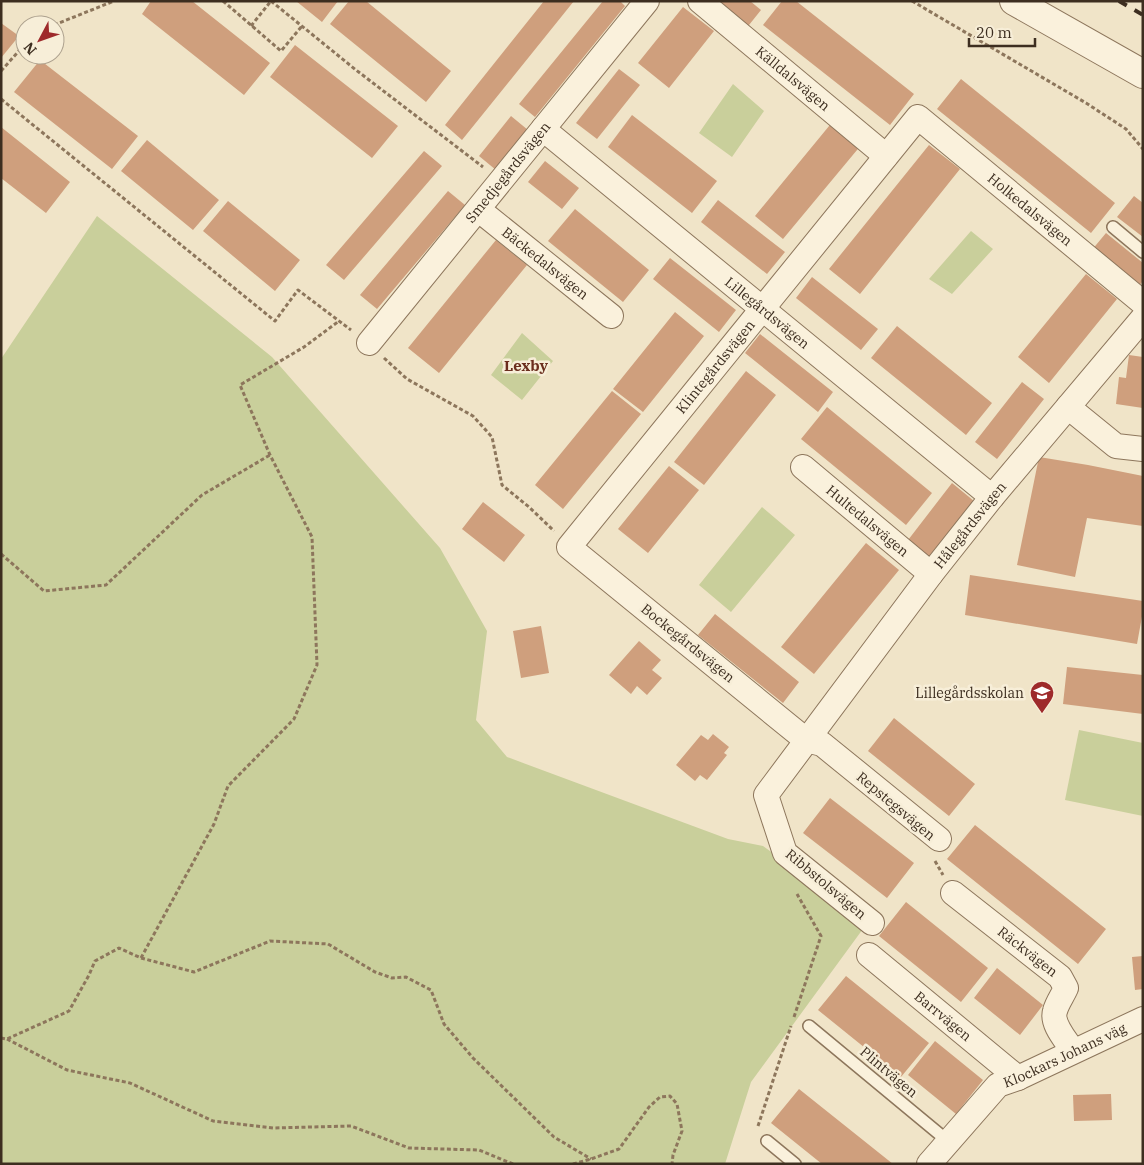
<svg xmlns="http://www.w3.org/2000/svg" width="1144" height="1165" font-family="'IBM Plex Serif',serif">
<rect width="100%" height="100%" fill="#f0e4c8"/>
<path fill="#c9cf9b" d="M733 84 764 111 732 157 699 133Z
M97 216 272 357 440 548 487 631 476 720 507 757 728 839 763 846 868 922 751 1082 725 1164H1V359Z
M971 231 993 249 952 294 929 279Z
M522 333 553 361 522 400 491 375Z
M762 507 795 535 731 612 699 585Z
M1079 730 1143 743V816L1065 800Z"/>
<path fill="#cf9f7d" d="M151 1H192L270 63 244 95 142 14Z
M296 1H338L322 22Z
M349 1H366L451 71 426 102 330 24Z
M544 1H574L462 140 445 125Z
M603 1H620L625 6 535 117 519 104Z
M709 1H750L761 10 745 30Z
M782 1H796L914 94 890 125 763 25Z
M683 7 714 31 669 88 638 63Z
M1 23 19 36 1 58Z
M295 45 398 126 372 158 270 77Z
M40 60 138 136 112 169 14 92Z
M619 69 640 85 597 139 576 123Z
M961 79 1115 203 1091 233 937 109Z
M632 115 717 181 692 213 608 147Z
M511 116 528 130 496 170 479 156Z
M834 120 862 144 783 239 755 216Z
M1 127 70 182 46 213 1 178Z
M147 140 219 200 193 230 121 171Z
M929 145 960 169 860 294 829 269Z
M424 151 442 166 344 280 326 265Z
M545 161 579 188 562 209 528 182Z
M448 191 465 205 377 309 360 295Z
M1134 196 1143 203V237L1117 217Z
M718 200 785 252 767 274 701 222Z
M228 201 300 260 275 291 203 231Z
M575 209 649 270 623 302 548 241Z
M1106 233 1143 263V281L1137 288 1091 251Z
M496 240 527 265 439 373 408 348Z
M670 258 736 310 719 332 653 279Z
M1086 274 1117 299 1049 383 1018 357Z
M812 277 878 329 861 350 796 298Z
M675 312 704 336 643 412 613 389Z
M897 326 992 403 966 435 871 358Z
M760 334 833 392 818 412 745 353Z
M1129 355 1143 357V408L1116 404 1119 377 1126 378Z
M746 371 776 395 704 485 674 462Z
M1022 382 1044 399 997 459 975 442Z
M612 391 641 414 563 509 535 485Z
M827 407 932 493 906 525 801 439Z
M1039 457 1088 465 1143 476V526L1087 518 1075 577 1017 565Z
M669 466 699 490 648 553 618 529Z
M952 483 974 501 926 561 905 544Z
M483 502 525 535 504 562 462 529Z
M866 543 899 570 814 674 781 647Z
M970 575 1143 601V611L1137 644 965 615Z
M715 614 799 682 783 703 698 635Z
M541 626 549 673 521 678 513 631Z
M639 641 661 660 652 670 662 678 647 695 637 686 631 694 609 675Z
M1067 667 1143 675V714L1063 704Z
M894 718 975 784 949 816 868 751Z
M713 734 729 747 724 753 727 755 707 780 700 775 695 781 676 765 701 735 708 740Z
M830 798 914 863 887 898 803 833Z
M975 825 1106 929 1078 964 947 859Z
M906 902 988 968 961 1002 879 936Z
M1143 956V989L1135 990 1132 957Z
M997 968 1043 1005 1020 1035 974 998Z
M846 976 929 1043 901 1077 818 1010Z
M935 1041 983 1080 956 1114 908 1075Z
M799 1089 893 1164H822L771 1123Z
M1111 1094 1112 1120 1074 1121 1073 1095Z"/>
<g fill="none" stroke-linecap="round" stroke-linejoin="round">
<defs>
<path id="service" d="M1113 227 1143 252
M809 1026 949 1142
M767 1141 795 1164"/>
<g id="minor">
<path id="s1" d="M700 1 886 156"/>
<path id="s2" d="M543 129 992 497"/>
<path id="s3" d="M479 210 611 316"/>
<path id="s4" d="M369 343 647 1"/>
<path d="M1068 407 1116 446 1143 449"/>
<path id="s5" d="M803 467 931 574"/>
<path id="s6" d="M939 839 822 744 806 740 569 547 918 117 1143 303"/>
<path id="s7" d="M953 893 1060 977 1066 988C1063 995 1057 1003 1055 1011 1051 1024 1066 1040 1073 1051"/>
<path id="s8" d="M872 923 785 853 766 795 931 574 992 497 1143 318"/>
<path id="s9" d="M869 955 1018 1078"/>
<path id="s10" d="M929 1164 998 1085 1018 1078 1143 1019"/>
</g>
<path id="tertiary" d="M1014 1 1143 74"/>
</defs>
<use href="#service" stroke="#8d765c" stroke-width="14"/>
<use href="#minor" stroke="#8d765c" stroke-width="26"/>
<use href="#tertiary" stroke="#8d765c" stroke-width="30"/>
<path stroke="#8d765c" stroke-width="3" stroke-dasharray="4 2.5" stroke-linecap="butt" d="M223 1 281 51 302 26
M271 1 356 70 483 167
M912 1 1086 103 1126 129 1143 149
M54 25 114 1
M251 26 271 1
M1 71 25 44
M1 99 275 321 298 290 351 330
M384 358 407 379 473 416 492 437 502 485 529 507 554 531
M1 554 44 591 106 585 202 495 270 455
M935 861 943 875
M141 958 214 824 228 786 294 719 317 665 312 537 270 455 240 385 304 347 339 321
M794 1017 821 936 797 894
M1 1038 7 1039 69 1011 89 975 95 961 119 948 141 958 194 972 270 941 328 944 375 972 392 978 406 977 431 990 444 1024 473 1058 554 1137 591 1159
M7 1039 67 1070 130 1083 213 1121 273 1128 351 1126 409 1148 479 1150 513 1164
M758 1126 791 1026
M573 1164 591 1159 619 1149 649 1107 660 1097 670 1096 677 1104 682 1131 673 1155 672 1164"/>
<use href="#service" stroke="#faf1dc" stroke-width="11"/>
<use href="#minor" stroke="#faf1dc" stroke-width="24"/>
<use href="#tertiary" stroke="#faf1dc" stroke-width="28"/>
<path stroke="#3d2e20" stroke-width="4" stroke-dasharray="9 9" stroke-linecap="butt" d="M1119 1 1143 15"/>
</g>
<defs>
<symbol id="school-pin" viewBox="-11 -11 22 30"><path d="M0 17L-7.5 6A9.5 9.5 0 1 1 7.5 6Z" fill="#9e2a2b" stroke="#f7eed8"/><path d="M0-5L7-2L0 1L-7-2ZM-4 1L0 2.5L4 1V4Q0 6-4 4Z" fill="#fff"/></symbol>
</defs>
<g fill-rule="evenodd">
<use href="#school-pin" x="1028" y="679" width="28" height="38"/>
</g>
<g text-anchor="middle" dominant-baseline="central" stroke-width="5" stroke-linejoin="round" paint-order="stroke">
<g font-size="14" fill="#3d2e20" stroke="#f7eed8">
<text stroke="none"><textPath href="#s1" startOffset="121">Källdalsvägen</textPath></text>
<text stroke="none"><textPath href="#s4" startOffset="220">Smedjegårdsvägen</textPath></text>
<text stroke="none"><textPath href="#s6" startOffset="1172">Holkedalsvägen</textPath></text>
<text stroke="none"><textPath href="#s3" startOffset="85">Bäckedalsvägen</textPath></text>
<text stroke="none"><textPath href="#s2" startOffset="290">Lillegårdsvägen</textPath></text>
<text stroke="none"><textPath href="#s6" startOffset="705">Klintegårdsvägen</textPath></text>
<text stroke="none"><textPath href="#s5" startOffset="84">Hultedalsvägen</textPath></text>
<text stroke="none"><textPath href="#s8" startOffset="511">Hålegårdsvägen</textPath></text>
<text transform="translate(688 643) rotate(39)">Bockegårdsvägen</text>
<text transform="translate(896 806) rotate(40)">Repstegsvägen</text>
<text transform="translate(826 884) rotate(40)">Ribbstolsvägen</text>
<text stroke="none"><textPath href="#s7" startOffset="95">Räckvägen</textPath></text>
<text stroke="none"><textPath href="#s9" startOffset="96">Barrvägen</textPath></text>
<text stroke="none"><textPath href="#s10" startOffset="178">Klockars Johans väg</textPath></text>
<text transform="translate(889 1072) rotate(40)">Plintvägen</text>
</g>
<g font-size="14" fill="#3d2e20" stroke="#f7eed8" text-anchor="end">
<text x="1024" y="693">Lillegårdsskolan</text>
</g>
<g font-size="15" font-weight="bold" fill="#6b2e1e" stroke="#f7eed8">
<text x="526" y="365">Lexby</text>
</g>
</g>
<rect width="1144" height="1165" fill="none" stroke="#3d2e20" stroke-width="5"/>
<g transform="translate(40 40) rotate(229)"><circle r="24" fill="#f7eed8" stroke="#ada18e"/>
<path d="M0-4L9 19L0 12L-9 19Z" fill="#9e2a2b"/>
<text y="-8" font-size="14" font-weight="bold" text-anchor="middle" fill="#3d2e20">N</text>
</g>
<path d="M969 38v8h66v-8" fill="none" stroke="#3d2e20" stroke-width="2.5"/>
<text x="976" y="38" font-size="15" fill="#3d2e20" stroke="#f7eed8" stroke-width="4" paint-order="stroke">20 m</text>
</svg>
